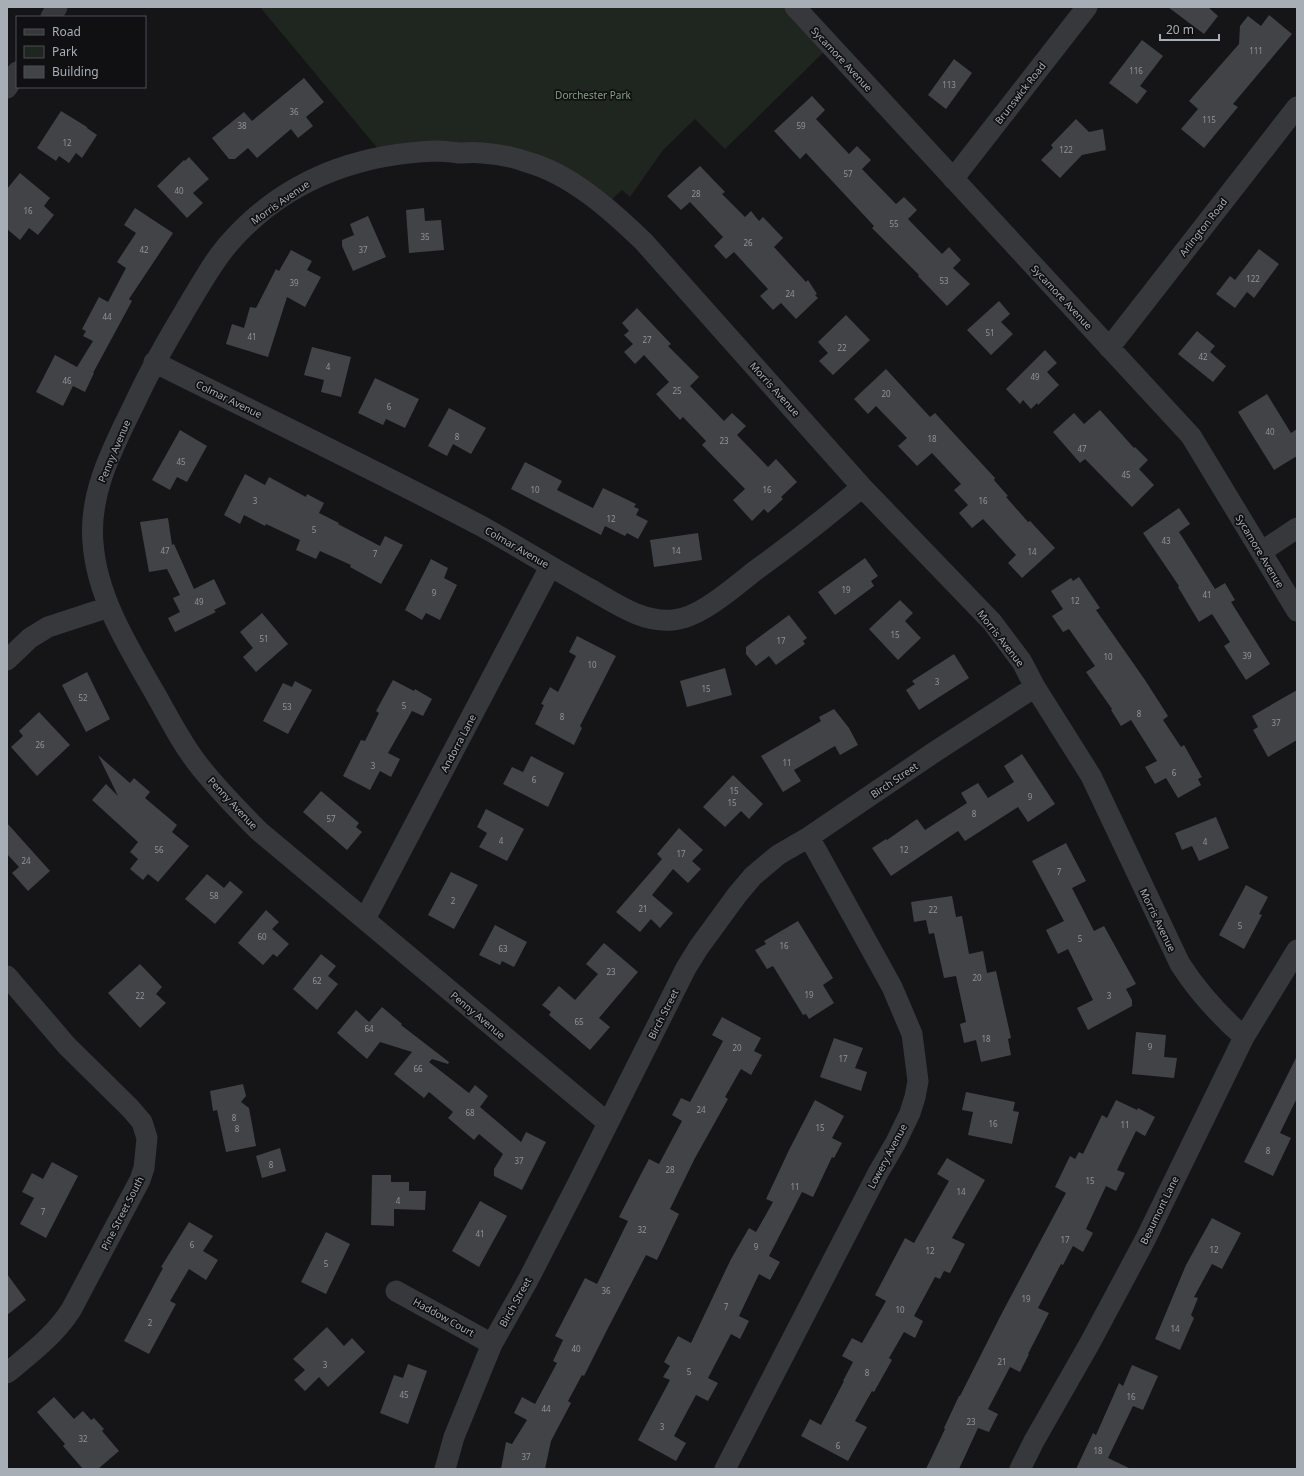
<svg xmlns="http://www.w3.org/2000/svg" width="1304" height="1476" font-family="'Noto Sans',sans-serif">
<rect width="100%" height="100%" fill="#151517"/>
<path fill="#1f261f" d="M260 7H794L830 46 725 149 695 119 663 150 630 197 622 190 604 207 528 162 384 156Z"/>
<path fill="#424347" d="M1168 7H1208L1218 16 1204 34Z
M1269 15 1292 34 1233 104 1238 107 1204 148 1181 129 1198 109 1189 101 1239 44 1240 26 1248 16 1261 26Z
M1142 40 1163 56 1140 86 1147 91 1137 104 1109 83Z
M954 59 972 73 946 109 928 95Z
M304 78 324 102 306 117 313 126 298 138 291 129 257 158 248 148 235 159H229L212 138 244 112 252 121Z
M812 96 825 110 816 119 849 154 857 146 871 160 862 169 896 204 904 197 917 210 908 219 942 254 949 247 961 260 953 268 970 284 947 306 918 276 919 275 872 228 874 226 806 153 800 159 774 131Z
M61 111 87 127V128L97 135 82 158 76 153 69 163 59 156 56 161 37 148Z
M1076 119 1089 132 1103 129 1106 150 1082 155 1060 178 1041 160 1053 148 1051 145Z
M189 157 209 179 193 193 203 203 187 218 157 186 184 160 185 161Z
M700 166 725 192 722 194 745 217 751 211 759 221 763 217 783 238 774 247 806 282 808 280 817 294 815 295 818 298 796 319 781 303 773 310 760 296 768 289 734 252 726 259 714 246 723 237 690 202 681 210 667 196Z
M20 173 50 198 44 206 54 215 38 235 29 228 20 240 7 229V189Z
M135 208 173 233 129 299 132 301 93 373H94L85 392 73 386 63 406 36 392 55 355 77 367 93 341 83 336 86 331 82 329 99 297 108 302 126 268 117 262 136 233 124 225Z
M424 208 425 221 441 220 444 250 409 253 406 210Z
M368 216 386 257 353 271 342 246V240L354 235 350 224Z
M1259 249 1279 264 1254 298 1247 292 1235 308 1216 294 1230 276 1235 280Z
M291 250 312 261 307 270 321 277 305 307 287 297 268 357 226 344 232 324 244 328 250 307 256 308 276 269 279 271Z
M999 301 1010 314 1001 322 1013 334 991 355 967 330Z
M637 308 671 344 668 346 699 377 690 386 724 421 732 413 746 426 737 435 768 467 776 459 797 482 781 497 783 499 768 513 764 509 752 521 733 500 745 489 702 445 706 441 683 417 680 420 656 394 669 382 644 355 635 364 624 352 633 344 624 335 629 331 622 323Z
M846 315 870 340 833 375 819 361 828 353 818 342Z
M1197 331 1215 346 1210 352 1226 366 1213 382 1178 354Z
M312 347 351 357 341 397 321 392 324 380 304 375Z
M1045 350 1057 363 1047 372 1059 385 1038 405 1037 403 1031 409 1023 400 1020 404 1006 389Z
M886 369 930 417 935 413 995 478 994 480 1008 496 1006 497 1028 522 1030 521 1055 548 1022 578 1008 563 1016 555 983 519 972 528 959 513 968 505 954 490 961 484 932 453 917 466 898 446 907 438 876 406 868 414 854 399Z
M375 378 419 399 405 428 386 419 383 425 358 413Z
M1267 394 1291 433 1297 429V456L1274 470 1238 412Z
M449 408 486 428 471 454 453 444 447 456 428 446Z
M1100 410 1134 448 1135 447 1148 460 1139 469 1154 485 1132 507 1085 459 1080 463 1053 432 1074 413 1084 424Z
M180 430 207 446 187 482 177 477 170 490 152 480Z
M525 462 562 481 557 490 593 508 603 488 636 504 634 507 639 509 636 515 648 521 638 539 627 533 625 536 605 526 601 535 511 489Z
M245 474 265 485 269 477 306 497 307 494 324 503 319 513 339 523 338 524 380 546 385 536 403 545 381 584 350 567 351 565 320 551 316 559 296 550 300 540 266 524 265 526 244 515 240 524 224 515Z
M1179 508 1190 524 1179 532 1215 589 1225 583 1235 600 1231 602 1270 664 1246 680 1224 646 1230 642 1212 614 1199 622 1178 587 1179 586 1143 533Z
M168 518 172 545 174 544 194 589 214 579 226 604 214 610 216 612 175 632 168 618 180 612 173 598 180 595 167 569 149 572 140 522Z
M698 533 702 560 654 567 650 540Z
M865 558 878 576 871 581 874 586 835 615 818 592Z
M431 559 448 568 444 578 457 585 440 620 426 613 422 620 405 610Z
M1079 577 1100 608 1096 610 1145 680 1168 716 1163 720 1181 747 1184 745 1202 777 1198 779 1201 785 1178 798 1166 778 1155 784 1145 767 1157 761 1131 720 1121 726 1111 710 1112 709 1086 672 1095 666 1069 629 1063 632 1052 616 1063 609 1051 591 1071 578 1073 581Z
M900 600 913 613 905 621 921 638 898 660 869 629Z
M262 613 288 644 256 672 243 657 253 648 240 632Z
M789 615 807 638 803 641 805 644 776 665 769 656 756 666 746 654V647Z
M577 636 616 656 580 726 582 728 574 745 535 724 544 705 541 704 550 687 558 692 576 656 569 652Z
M954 654 969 678 919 710 906 690 915 684 912 681Z
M725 668 732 695 687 707 680 681Z
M87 672 110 719 86 732 62 685Z
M393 680 414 691 415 689 432 699 423 716 412 711 388 753 400 759 391 777 380 771 370 790 343 776 361 740 365 741 379 713 376 711Z
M295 681 312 690 288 734 263 721 283 683 292 687Z
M1297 690V740L1268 757 1253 730 1258 727 1252 716Z
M834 709 849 728 858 745 840 755 835 746 794 770 801 781 783 792 761 756 821 721 819 717Z
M39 712 70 745 37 776 11 747 23 736 19 731Z
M1022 754 1055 804 1028 822 1018 807 965 841 958 831 891 876 872 848 886 839 887 840 917 819 925 830 967 803 961 793 978 783 988 798 1014 782 1004 766Z
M98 755 130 783 134 778 150 792 145 798 177 825 172 832 189 846 158 882 148 874 143 880 130 869 138 859 130 852 138 842 92 800 106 784 118 796Z
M531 756 564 773 548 807 503 784 512 767 523 772Z
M733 775 763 804 749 819 741 811 725 827 703 807Z
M321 791 359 823 356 827 362 832 347 850 303 812Z
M486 809 524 829 507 861 479 847 487 833 477 827Z
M1216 817 1229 848 1199 861 1192 846 1182 850 1175 833Z
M7 823 50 871 28 891 12 873 19 867 7 854Z
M679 828 703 850 692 861 701 869 688 883 673 869 652 895 673 913 660 928 651 919 640 932 616 912 662 859 657 854Z
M1066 843 1086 881 1072 888 1094 931 1104 926 1136 984 1126 989 1132 1000V1006L1088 1030 1077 1008 1093 1000 1068 949 1058 954 1046 930 1064 921 1032 861Z
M451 872 478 885 454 929 428 915Z
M207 874 224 888 230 881 243 892 215 924 185 899Z
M1246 885 1268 897 1259 914 1262 915 1244 949 1219 935Z
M952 896 956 917 962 916 969 954 983 951 987 973 996 971 1011 1038 1008 1039 1011 1055 981 1062 976 1040 964 1043 960 1024 966 1022 956 976 944 978 934 933 929 934 926 920 914 922 911 902Z
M266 910 279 922 272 929 289 944 277 957 273 954 263 965 238 943Z
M798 921 833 978 823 985 834 1003 809 1019 806 1014 803 1015 773 966 767 969 755 950 766 944 764 941Z
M495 925 527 942 514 967 502 961 500 965 479 955Z
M604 943 638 972 599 1018 610 1027 590 1050 549 1015 551 1012 542 1005 559 986 575 1000 598 974 586 964Z
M321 954 336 966 328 976 338 984 317 1010 293 989Z
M140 964 162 987 156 994 166 1003 140 1028 108 993Z
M382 1007 402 1024 401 1025 449 1062 448 1064 432 1059 429 1062 469 1093 475 1085 488 1096 480 1107 521 1142 526 1132 546 1142 522 1190 494 1176V1169L503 1154 479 1134 474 1140 448 1118 453 1112 429 1092 424 1098 394 1074 412 1052 380 1042 367 1059 337 1033 356 1010 369 1022Z
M722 1017 761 1038 754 1051 762 1055 751 1075 741 1069 725 1097 728 1099 695 1158 670 1209 679 1214 657 1260 646 1255 607 1330 584 1376 582 1375 568 1401 571 1403 551 1441 545 1469H501L506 1442 512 1444 527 1420 514 1413 522 1397 535 1404 557 1363 553 1361 563 1340 555 1336 585 1278 597 1284 628 1221 619 1217 640 1176 649 1159 659 1164 682 1121 672 1115 681 1098 690 1102 723 1041 712 1035Z
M1136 1032 1166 1035 1164 1057 1177 1058 1174 1078 1132 1074Z
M834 1038 863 1048 855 1068 867 1072 861 1091 820 1077Z
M1297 1056V1098L1280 1133 1291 1138 1273 1176 1244 1162Z
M243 1084 246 1096 241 1102 249 1108 256 1146 226 1152 217 1110 213 1111 210 1091Z
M966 1092 1015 1102 1013 1111 1019 1112 1012 1144 968 1135 973 1112 962 1110Z
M815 1100 844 1116 832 1138 842 1143 834 1158 832 1157 813 1197 802 1192 769 1256 780 1262 770 1280 759 1274 739 1316 749 1321 740 1339 731 1334 708 1378 718 1383 708 1401 696 1395 674 1436 686 1443 676 1461 638 1440 670 1380 663 1377 670 1366 664 1362 678 1336 691 1343 731 1259 749 1228 756 1232 773 1202 766 1199 790 1148Z
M1116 1100 1137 1110 1138 1108 1155 1117 1145 1136 1136 1131 1117 1170 1125 1173 1116 1191 1106 1186 1086 1229 1093 1233 1083 1252 1073 1246 1063 1265 1061 1264 1038 1308 1049 1313 1028 1354H1029L1020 1372 1010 1367 988 1409 998 1414 989 1432 978 1428 959 1469H926L945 1429 944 1428 959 1396H960L1003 1311 1066 1193 1055 1187 1070 1156 1075 1159 1079 1152 1083 1154 1102 1115 1107 1118Z
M280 1148 286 1171 262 1178 256 1156Z
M947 1158 985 1180 952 1238 965 1244 950 1273 944 1271 940 1279 935 1277 914 1316 923 1321 915 1338 904 1332 889 1358 892 1360 874 1392 872 1391 855 1421 867 1427 848 1461 801 1436 810 1419 821 1425 844 1381H843L853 1362 842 1356 852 1338 862 1343 886 1301 875 1295 905 1238 914 1243 949 1181 937 1174Z
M52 1162 78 1176 46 1238 20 1224 34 1198 22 1192 32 1173 43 1179Z
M372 1175H391V1182H409V1191H426L425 1210 394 1209V1226L371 1225Z
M480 1201 507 1216 479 1267 452 1251Z
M1212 1218 1241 1233 1222 1269 1212 1264 1194 1297 1198 1298 1191 1315 1194 1318 1180 1350 1155 1339 1186 1265Z
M189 1222 213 1236 203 1251 218 1260 206 1280 189 1269 170 1301 176 1304 149 1354 124 1341 163 1268 161 1267Z
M326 1232 350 1244 326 1294 301 1282Z
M7 1274 26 1300 7 1315Z
M327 1327 344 1346 352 1338 365 1352 328 1387 319 1377 305 1391 294 1380 305 1370 293 1359Z
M408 1364 427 1371 408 1424 380 1413 394 1375 403 1378Z
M1132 1365 1158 1376 1143 1410 1133 1406 1108 1458 1131 1469H1076L1093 1433 1096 1435 1119 1383 1123 1386Z
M54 1397 74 1419 83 1411 91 1420 94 1418 104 1429 102 1431 119 1451 98 1469H83L63 1446 65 1444 37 1412Z"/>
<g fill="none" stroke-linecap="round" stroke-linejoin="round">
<path stroke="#36383b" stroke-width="21" d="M795 7 1191 436 1297 611
M51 17 57 7
M7 88 17 72
M953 179 1087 7
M1109 348 1297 107
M154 362C264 417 375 470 483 527 519 547 554 569 590 589 615 603 642 623 673 620 700 618 734 587 756 570 792 544 828 516 862 487
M1261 552 1297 528
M7 660 30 638 48 627 109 607
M365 919 550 567
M7 976 67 1046 130 1108 142 1122 147 1138 144 1168 140 1180 71 1310C55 1335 30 1354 7 1373
M608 1123 259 831C239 811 219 790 201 768 183 746 170 720 156 695 129 648 97 598 93 543 88 488 118 439 140 392 155 360 173 331 190 302 203 281 215 258 232 240 286 180 357 154 436 151 444 151 452 152 459 153 467 153 474 152 482 153 497 154 513 157 527 162 571 174 612 211 644 242L862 487 992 622 1022 662 1035 687 1091 776 1180 964C1198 992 1219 1015 1244 1037
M396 1291 492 1344
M445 1469 454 1437 492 1344 528 1280 577 1185 686 968 699 947 737 895 753 876 778 855 809 837 936 751 1035 687
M725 1469 878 1173 896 1142 910 1113 915 1097 918 1081 912 1034 892 987 809 837
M1020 1469 1034 1441 1091 1341 1146 1238 1244 1037 1297 950"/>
</g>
<g text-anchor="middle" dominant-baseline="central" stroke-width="3.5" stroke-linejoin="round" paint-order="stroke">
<g font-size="8" fill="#8e939a">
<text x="1256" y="50">111</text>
<text x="1136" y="70">116</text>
<text x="949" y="84">113</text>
<text x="294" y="111">36</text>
<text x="1209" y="119">115</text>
<text x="242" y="125">38</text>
<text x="801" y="125">59</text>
<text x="67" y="142">12</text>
<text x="1066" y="149">122</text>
<text x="848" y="173">57</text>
<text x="179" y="190">40</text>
<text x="696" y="193">28</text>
<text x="28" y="210">16</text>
<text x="894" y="223">55</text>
<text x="425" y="236">35</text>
<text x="748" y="242">26</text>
<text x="144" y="249">42</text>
<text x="363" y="249">37</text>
<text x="1253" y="278">122</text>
<text x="944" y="280">53</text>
<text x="294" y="282">39</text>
<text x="790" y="293">24</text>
<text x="107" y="316">44</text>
<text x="990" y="332">51</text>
<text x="252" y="336">41</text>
<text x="647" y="339">27</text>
<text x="842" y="347">22</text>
<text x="1203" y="356">42</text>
<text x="328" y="366">4</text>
<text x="1035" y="376">49</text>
<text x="67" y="380">46</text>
<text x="677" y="390">25</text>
<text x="886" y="393">20</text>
<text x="389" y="406">6</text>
<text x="1270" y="431">40</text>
<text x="457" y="436">8</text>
<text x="932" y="438">18</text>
<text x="724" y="440">23</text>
<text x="1082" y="448">47</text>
<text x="181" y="461">45</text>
<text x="1126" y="474">45</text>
<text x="535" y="489">10</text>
<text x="767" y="489">16</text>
<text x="255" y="500">3</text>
<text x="983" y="500">16</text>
<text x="611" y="518">12</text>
<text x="314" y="529">5</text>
<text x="1166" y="540">43</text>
<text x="165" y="550">47</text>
<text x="676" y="550">14</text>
<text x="1032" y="551">14</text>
<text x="375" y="553">7</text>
<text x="846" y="589">19</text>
<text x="434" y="592">9</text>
<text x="1207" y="594">41</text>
<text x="1075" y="600">12</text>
<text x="199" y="601">49</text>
<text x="895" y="634">15</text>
<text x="264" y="638">51</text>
<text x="781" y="640">17</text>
<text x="1247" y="655">39</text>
<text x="1108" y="656">10</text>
<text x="592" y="664">10</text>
<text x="937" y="681">3</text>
<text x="706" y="688">15</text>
<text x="83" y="697">52</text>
<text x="404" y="705">5</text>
<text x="287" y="706">53</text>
<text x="1139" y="713">8</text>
<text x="562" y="716">8</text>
<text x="1276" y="722">37</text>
<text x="40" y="744">26</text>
<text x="787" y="762">11</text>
<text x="373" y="765">3</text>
<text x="1174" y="772">6</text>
<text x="534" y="779">6</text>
<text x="734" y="790">15</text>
<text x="1030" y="796">9</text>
<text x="732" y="802">15</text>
<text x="974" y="813">8</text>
<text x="331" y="818">57</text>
<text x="501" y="840">4</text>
<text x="1205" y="841">4</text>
<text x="159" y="849">56</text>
<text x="904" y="849">12</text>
<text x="681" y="853">17</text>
<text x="26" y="860">24</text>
<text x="1059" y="871">7</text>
<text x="214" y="895">58</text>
<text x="453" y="900">2</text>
<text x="643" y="908">21</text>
<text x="933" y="909">22</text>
<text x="1240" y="925">5</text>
<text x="262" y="936">60</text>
<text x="1080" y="938">5</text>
<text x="784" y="945">16</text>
<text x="503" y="948">63</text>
<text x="611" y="971">23</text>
<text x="977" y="977">20</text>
<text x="317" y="980">62</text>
<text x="809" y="994">19</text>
<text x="140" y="995">22</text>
<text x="1109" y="995">3</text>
<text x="579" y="1021">65</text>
<text x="369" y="1028">64</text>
<text x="986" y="1038">18</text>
<text x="1150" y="1046">9</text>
<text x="737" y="1047">20</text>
<text x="843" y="1058">17</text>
<text x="418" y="1068">66</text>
<text x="701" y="1109">24</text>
<text x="470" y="1112">68</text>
<text x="234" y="1117">8</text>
<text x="993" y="1123">16</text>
<text x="1125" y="1124">11</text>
<text x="820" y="1127">15</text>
<text x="237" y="1128">8</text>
<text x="1268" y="1150">8</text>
<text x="519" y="1160">37</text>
<text x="271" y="1164">8</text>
<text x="670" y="1169">28</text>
<text x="1090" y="1180">15</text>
<text x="795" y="1186">11</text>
<text x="961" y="1191">14</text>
<text x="398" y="1200">4</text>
<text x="43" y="1211">7</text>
<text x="642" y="1229">32</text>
<text x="480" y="1233">41</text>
<text x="1065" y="1239">17</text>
<text x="192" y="1244">6</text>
<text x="756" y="1246">9</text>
<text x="1214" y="1249">12</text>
<text x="930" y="1250">12</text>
<text x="326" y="1263">5</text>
<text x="606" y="1290">36</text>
<text x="1026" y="1298">19</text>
<text x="726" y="1306">7</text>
<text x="900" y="1309">10</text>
<text x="150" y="1322">2</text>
<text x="1175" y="1328">14</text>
<text x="576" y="1348">40</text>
<text x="1002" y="1361">21</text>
<text x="325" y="1364">3</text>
<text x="689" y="1371">5</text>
<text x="867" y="1372">8</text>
<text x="404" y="1394">45</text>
<text x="1131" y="1396">16</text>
<text x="546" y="1408">44</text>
<text x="971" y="1421">23</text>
<text x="662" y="1426">3</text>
<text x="83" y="1438">32</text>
<text x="838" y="1445">6</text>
<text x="1098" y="1450">18</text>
<text x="526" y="1456">37</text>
</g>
<g font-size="10" fill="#a8aeb6" stroke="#101012">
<text transform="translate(842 59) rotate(47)">Sycamore Avenue</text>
<text transform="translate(1020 93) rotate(-52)">Brunswick Road</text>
<text transform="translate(280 202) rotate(-35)">Morris Avenue</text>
<text transform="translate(1203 227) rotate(-52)">Arlington Road</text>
<text transform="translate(1062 297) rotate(47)">Sycamore Avenue</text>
<text transform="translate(775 389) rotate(48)">Morris Avenue</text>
<text transform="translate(229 399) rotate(26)">Colmar Avenue</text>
<text transform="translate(114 451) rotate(-67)">Penny Avenue</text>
<text transform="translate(517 547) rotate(30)">Colmar Avenue</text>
<text transform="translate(1260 551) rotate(59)">Sycamore Avenue</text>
<text transform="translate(1001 638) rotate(52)">Morris Avenue</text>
<text transform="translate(458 743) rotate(-62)">Andorra Lane</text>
<text transform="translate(894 780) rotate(-34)">Birch Street</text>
<text transform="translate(233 803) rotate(47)">Penny Avenue</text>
<text transform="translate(1158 920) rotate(64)">Morris Avenue</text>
<text transform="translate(663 1014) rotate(-63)">Birch Street</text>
<text transform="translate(478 1015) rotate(40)">Penny Avenue</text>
<text transform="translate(887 1156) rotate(-62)">Lowery Avenue</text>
<text transform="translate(1159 1210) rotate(-64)">Beaumont Lane</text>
<text transform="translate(122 1213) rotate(-63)">Pine Street South</text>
<text transform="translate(515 1302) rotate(-61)">Birch Street</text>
<text transform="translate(444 1317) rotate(29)">Haddow Court</text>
</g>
<g font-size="10" fill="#82a080" stroke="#101012">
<text x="593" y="95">Dorchester Park</text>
</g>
</g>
<rect width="1304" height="1476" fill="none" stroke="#a8aeb6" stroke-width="16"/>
<rect x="16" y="16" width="130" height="72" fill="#101012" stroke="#4d4f54"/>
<rect x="24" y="29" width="20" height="6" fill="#36383b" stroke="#4d4f54"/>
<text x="52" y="36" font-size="12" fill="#a8aeb6">Road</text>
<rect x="24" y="46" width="20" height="12" fill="#1f261f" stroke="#4d4f54"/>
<text x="52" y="56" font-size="12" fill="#a8aeb6">Park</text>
<rect x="24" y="66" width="20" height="12" fill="#424347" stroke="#4d4f54"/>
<text x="52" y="76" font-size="12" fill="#a8aeb6">Building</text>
<path d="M1160 34v6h59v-6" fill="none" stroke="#a8aeb6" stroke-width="2"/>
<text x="1166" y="34" font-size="12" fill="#a8aeb6" stroke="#101012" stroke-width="3" paint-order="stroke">20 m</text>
</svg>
